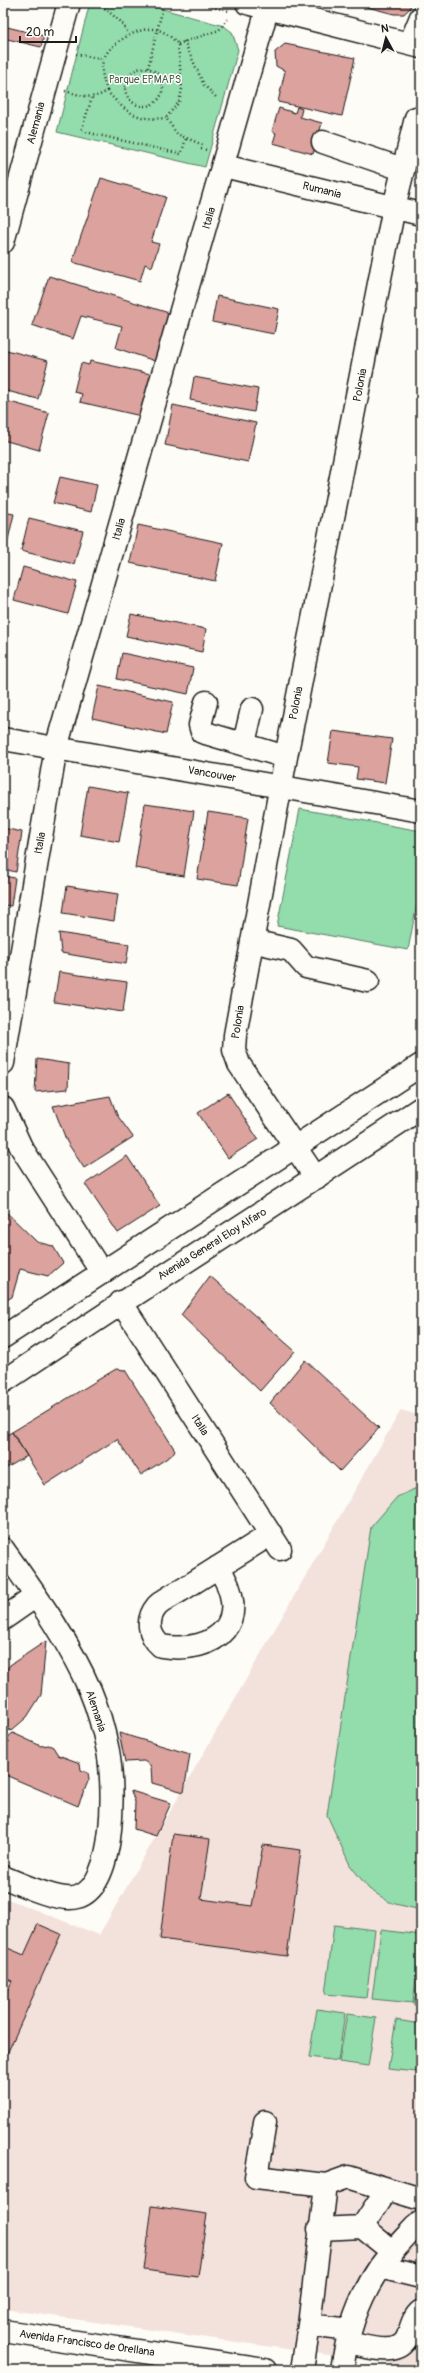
<svg xmlns="http://www.w3.org/2000/svg" width="424" height="2373" font-family="Pangolin,sans-serif">
<rect width="100%" height="100%" fill="#fdfcf7"/>
<filter id="ink" filterUnits="userSpaceOnUse"><feTurbulence type="fractalNoise" baseFrequency=".025" numOctaves="2"/><feDisplacementMap in="SourceGraphic" scale="8" xChannelSelector="R" yChannelSelector="G"/><feConvolveMatrix kernelMatrix="1 2 1 2 8 2 1 2 1" color-interpolation-filters="sRGB"/></filter>
<g filter="url(#ink)">
<path fill="#f3e1dc" d="M401 1410 421 1416V2368L3 2309V1897L99 1935Z"/>
<path fill="#93dcac" stroke="#587c64" d="M92 3H141L224 26 232 32 238 50 205 167 57 132 89 6Z
M300 809 421 831V883L408 950 277 926Z
M421 1486V1910L391 1903 369 1889 350 1865 327 1815 371 1527 397 1497Z
M334 1925 375 1930 366 1998 325 1994Z
M381 1930 421 1935 413 2003 372 1999Z
M421 1956V2005H414Z
M317 2009 345 2013 338 2061 309 2057Z
M347 2014 376 2018 368 2066 339 2062Z
M396 2020 421 2024V2047L417 2072 388 2069Z"/>
<path fill="#dca29d" stroke="#1c1c1c" d="M352 3H411L410 8 404 14H394Z
M3 26 44 36 41 47 3 38Z
M285 44 355 58 342 116 278 102 285 71 276 66 275 52Z
M297 107 302 109 300 117 322 123 313 154 273 143 276 133 272 131 279 108 295 113Z
M101 178 166 197 151 242 159 244 152 267 145 264 140 281 72 262Z
M49 276 169 313 155 361 116 348 122 326 81 316 73 339 32 325Z
M217 296 279 309 274 334 212 322Z
M3 349 48 361 38 399 3 390Z
M90 361 151 374 141 416 80 402 82 394 74 392 81 363 89 365Z
M194 377 258 389 254 412 190 400Z
M3 400 49 413 39 450 3 440Z
M173 405 256 423 248 462 165 445Z
M60 477 97 485 91 512 53 503Z
M3 512 14 514 7 544 3 543Z
M29 518 83 531 74 564 21 551Z
M138 525 223 543 215 581 130 563Z
M23 567 77 582 68 614 14 600Z
M131 614 206 629 202 652 126 636Z
M122 653 193 668 188 694 117 679Z
M99 686 173 702 166 734 92 718Z
M333 731 392 739 385 783 356 779 358 767 328 763Z
M88 786 128 793 119 842 80 835Z
M145 804 194 811 184 876 135 868Z
M208 812 248 818 238 885 197 879Z
M3 828 22 832 16 872 3 869Z
M3 876 15 878 11 906 3 905Z
M67 886 118 894 114 921 63 913Z
M59 933 129 944 126 964 61 953Z
M59 972 127 982 123 1012 54 1002Z
M37 1059 69 1064 68 1089 35 1092Z
M228 1093 258 1139 228 1158 198 1113Z
M110 1096 117 1115 133 1137 84 1168 67 1142 53 1106Z
M127 1156 160 1206 118 1233 85 1184Z
M3 1209 37 1242 53 1246 63 1263 48 1276 20 1269 12 1297 3 1302Z
M210 1276 295 1351 260 1391 181 1315Z
M305 1360 379 1428 340 1471 270 1403Z
M116 1369 125 1370 175 1450 172 1455 141 1475 117 1439 45 1485 12 1432Z
M12 1432 27 1456 3 1470V1437Z
M46 1641 41 1695 27 1717 11 1731 3 1724V1674L10 1665Z
M13 1733 41 1746 49 1745 53 1747 58 1755 80 1763 81 1770 88 1773 89 1779 78 1806 3 1774V1751L8 1737Z
M119 1733 190 1754 184 1792 152 1783 151 1766 144 1761 125 1762Z
M131 1791 171 1803 156 1836 134 1829 135 1802Z
M173 1834 210 1839 201 1899 252 1906 263 1845 301 1850 287 1956 160 1939Z
M38 1924 61 1934 7 2054 3 2052V2002L12 1981 3 1977V1946L24 1955Z
M152 2206 207 2214 198 2277 144 2270Z"/>
<g fill="none" stroke-linecap="round" stroke-linejoin="round">
<defs>
<path id="minor" d="M247 3 421 47
M410 44 421 17
M323 142 402 169
M224 166 421 214
M3 242 69 3
M206 702 200 725 202 732 286 757
M3 739 421 811
M244 743 252 709
M252 941 291 950 306 967 368 981
M3 1063 56 748 269 3
M3 1108 21 1147 102 1273
M316 1178 239 1064 234 1050 235 1035 286 757 394 207 416 118
M121 1302 280 1549
M3 1549C35 1594 68 1639 90 1690 98 1709 104 1731 108 1751 114 1783 117 1884 78 1897 60 1903 21 1884 3 1877
M218 1567C254 1620 218 1655 161 1646 148 1635 146 1619 157 1606 164 1599 177 1593 185 1588 214 1570 242 1552 271 1534
M3 1619 36 1596
M265 2122 256 2177 326 2185 348 2177 421 2199
M326 2185 309 2325 350 2330
M362 2227 387 2189
M319 2229 362 2227 393 2252
M380 2267 421 2277
M348 2343C365 2346 400 2359 408 2336 411 2328 413 2317 421 2311
M302 2370 309 2325
M342 2370C347 2334 359 2297 380 2267 390 2253 403 2240 415 2227L421 2222"/>
<path id="major" d="M3 1337 421 1065
M3 1382C141 1289 283 1200 421 1108
M3 2331 265 2370"/>
</defs>
<use href="#minor" stroke="#1c1c1c" stroke-width="25"/>
<use href="#major" stroke="#1c1c1c" stroke-width="25"/>
<path stroke="#1c1c1c" stroke-width="2.5" stroke-dasharray="1 3" stroke-linecap="butt" d="M98 3 121 22 129 34
M196 3 229 11
M184 41 204 85 217 98
M178 44 219 30 228 19
M76 54 103 59
M148 68 164 3
M125 87a19 19 0 1 1 38 0a19 19 0 1 1-38 0Z
M65 91C81 95 93 101 107 91 104 80 100 71 103 61 107 44 142 24 158 30 166 32 173 39 178 44L182 89 179 102 166 118 177 134 203 145
M107 91C125 112 137 121 166 118
M92 98 81 131 181 154 186 139
M201 149 207 150"/>
<use href="#minor" stroke="#fdfcf7" stroke-width="22"/>
<use href="#major" stroke="#fdfcf7" stroke-width="22"/>
</g>
</g>
<g text-anchor="middle" dominant-baseline="central" stroke-width="3" stroke-linejoin="round" paint-order="stroke">
<g font-size="11" fill="#465f4e" stroke="#fdfcf7">
<text x="145" y="79">Parque EPMAPS</text>
</g>
<g font-size="11" fill="#1c1c1c" stroke="#fdfcf7">
<text transform="translate(36 123) rotate(-75)">Alemania</text>
<text transform="translate(322 190) rotate(14)">Rumania</text>
<text transform="translate(209 218) rotate(-74)">Italia</text>
<text transform="translate(360 385) rotate(-79)">Polonia</text>
<text transform="translate(119 529) rotate(-74)">Italia</text>
<text transform="translate(296 703) rotate(-79)">Polonia</text>
<text transform="translate(212 774) rotate(10)">Vancouver</text>
<text transform="translate(40 843) rotate(-80)">Italia</text>
<text transform="translate(238 1022) rotate(-81)">Polonia</text>
<text transform="translate(212 1244) rotate(-32)">Avenida General Eloy Alfaro</text>
<text transform="translate(200 1425) rotate(57)">Italia</text>
<text transform="translate(96 1711) rotate(72)">Alemania</text>
<text transform="translate(87 2343) rotate(8)">Avenida Francisco de Orellana</text>
</g>
</g>
<rect width="424" height="2373" fill="none" stroke="#fdfcf7" stroke-width="16"/>
<rect x="8" y="8" width="408" height="2357" fill="none" stroke="#1c1c1c" stroke-width="1.5" filter="url(#ink)"/>
<g transform="translate(386 38) rotate(353)" stroke="#fdfcf7" stroke-width="3" paint-order="stroke">
<path d="M0-3L7 15L0 10L-7 15Z" fill="#1c1c1c"/>
<text y="-6" font-size="11" font-weight="bold" text-anchor="middle" fill="#1c1c1c">N</text>
</g>
<path d="M20 36v6h56v-6" fill="none" stroke="#1c1c1c" stroke-width="2"/>
<text x="26" y="36" font-size="12" fill="#1c1c1c" stroke="#fdfcf7" stroke-width="3" paint-order="stroke">20 m</text>
</svg>
